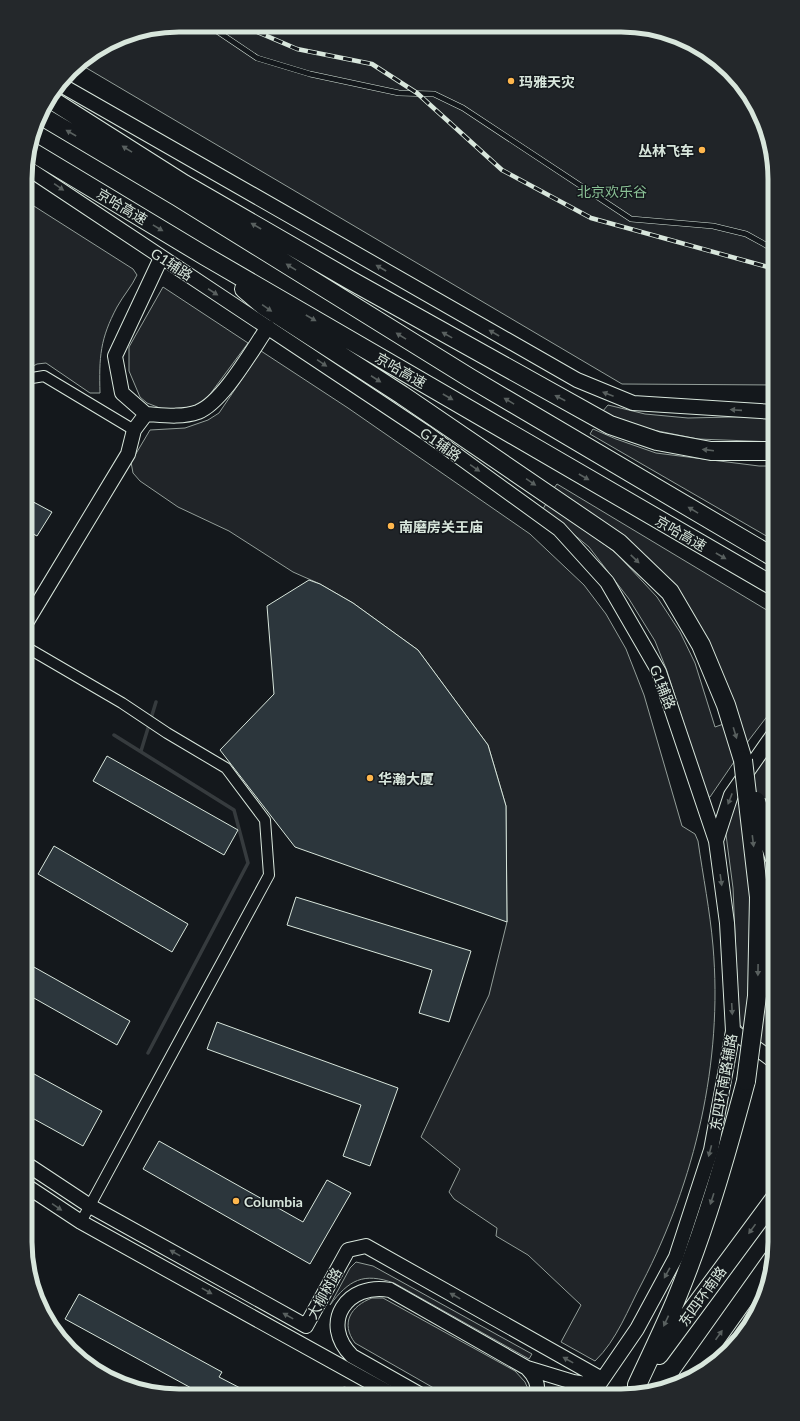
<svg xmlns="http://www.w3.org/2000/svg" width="800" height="1421" font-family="Lato,'Noto Sans SC',sans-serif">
<rect width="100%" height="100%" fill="#14181c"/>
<path fill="#202428" stroke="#939e99" d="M179 25 651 28 689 41 722 63 749 93 767 129 775 179V385L622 384 78 63 120 37Z
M26 201 133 269 137 275C132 286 123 296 117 307 100 339 99 357 100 393H90L46 363 37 364 26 370Z
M163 287 248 343 205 401 192 408 165 410 147 403 140 397 129 371V347Z
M261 351 348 408 530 534 584 585 606 614 626 649 644 695 682 826 695 834 698 841C703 876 710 911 713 946 723 1062 695 1181 642 1283 628 1309 617 1340 595 1361L561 1342 581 1305 528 1255 496 1236 497 1228 454 1199 449 1192 460 1169 421 1137 489 995 507 922 506 806 488 745 418 650 353 603 320 584 293 572 229 531 178 507 140 481 133 473 131 462 150 430 185 428 208 420 219 413Z
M608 405 645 414 688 418 775 416V442L698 439 643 428 602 412Z
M593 429 616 439 656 453 759 466H775V541L590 434Z
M557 484 775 615V706L749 740 710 797H707L667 671 655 641 629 599 589 547 543 509 547 502 616 553 657 597 680 632 695 663 715 727 735 720 717 672 623 536 554 488Z
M775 742V1055L760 1045 739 1024 733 888 725 827 730 808Z
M356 1262 373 1266 532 1354 529 1359 394 1283C363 1272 349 1280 330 1305L350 1268Z
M372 1298H383L515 1371 525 1382 528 1389 524 1396 446 1395 355 1343C340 1323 351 1306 372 1298Z
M345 1387 358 1395H305Z"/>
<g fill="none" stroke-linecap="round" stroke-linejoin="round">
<path stroke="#363b3e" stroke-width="3.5" d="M114 735 234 810 248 863 148 1053
M141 751 156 702"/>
</g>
<path fill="#2c363c" stroke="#d8e6dc" d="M26 498 52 512 37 536 26 530Z
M309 580 320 584 353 603 418 650 488 745 506 806 507 922 295 847 220 750 274 694 267 606Z
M107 756 238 830 224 855 93 781Z
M54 846 188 924 172 952 38 874Z
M296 897 471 951 449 1022 419 1013 432 970 287 925Z
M25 962 130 1021 117 1045 25 993Z
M217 1022 398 1088 370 1166 343 1156 361 1105 207 1049Z
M25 1069 102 1111 83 1146 25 1114Z
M159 1141 303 1222 327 1180 351 1193 310 1264 143 1169Z
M79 1294 222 1372 219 1377 244 1390 241 1395H204L65 1319Z"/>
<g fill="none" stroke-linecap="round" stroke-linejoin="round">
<defs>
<path id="lane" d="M208 25 257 58 310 74 399 93 434 94 463 108 631 219 713 226 746 234 775 250"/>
<path id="street" d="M26 379 44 376 134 430
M26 647 122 703 167 733 226 768 265 820 269 875 81 1222"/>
<path id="secondary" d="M61 85 577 380 633 403 775 412
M26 167 425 432 559 529 607 582 659 672 716 841
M146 414C162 415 181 418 198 412 223 402 252 350 268 327
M26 623 128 454 134 430 146 414 122 393 115 356 161 258
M733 1031 775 1062
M25 1163 90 1206 306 1326 348 1250 366 1246 602 1379
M25 1185 81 1222 393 1395
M527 1368C535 1376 539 1384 537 1396
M421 1395 352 1356C319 1323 347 1282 390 1290L527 1368 573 1382 598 1386
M591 1396 637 1329 676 1257 711 1150 733 1031 727 923 716 841 731 795 775 732"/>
<path id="highway" d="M50 99 184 184 350 280 610 425 657 441 711 451H775
M40 115 178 197 470 378 775 558
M29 150 205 256 775 587
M244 289 264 306 402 395 619 543 670 592 701 645 726 705 743 760
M659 1355 775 1198
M688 1378 774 1257
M637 1385C650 1357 663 1330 675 1302 705 1230 726 1156 746 1081"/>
</defs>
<use href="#lane" stroke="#d8e6dc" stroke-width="6"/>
<use href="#street" stroke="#d8e6dc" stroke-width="12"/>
<use href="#secondary" stroke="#d8e6dc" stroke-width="16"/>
<use href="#highway" stroke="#d8e6dc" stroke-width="20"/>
<use href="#lane" stroke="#14181c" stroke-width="5"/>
<use href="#street" stroke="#14181c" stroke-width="10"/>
<use href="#secondary" stroke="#14181c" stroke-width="14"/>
<use href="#highway" stroke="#14181c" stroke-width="18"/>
<defs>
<path id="rail" d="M241 25 297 49 372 64 417 93 502 170 591 218 775 269"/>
</defs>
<use href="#rail" stroke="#d8e6dc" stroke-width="4.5"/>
<use href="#rail" stroke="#14181c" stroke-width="3" stroke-dasharray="9" stroke-linecap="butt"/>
<defs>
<path id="highway-bridge" d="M743 760 759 897 757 996 746 1081
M756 801 775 859"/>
</defs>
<use href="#highway-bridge" stroke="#d8e6dc" stroke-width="20" stroke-linecap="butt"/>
<use href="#highway-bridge" stroke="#14181c" stroke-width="18"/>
</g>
<defs><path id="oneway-solid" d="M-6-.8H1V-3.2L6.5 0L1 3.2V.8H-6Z"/></defs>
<g fill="#59605f">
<use href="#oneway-solid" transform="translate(71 133) rotate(-150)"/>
<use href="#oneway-solid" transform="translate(127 149) rotate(-148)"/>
<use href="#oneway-solid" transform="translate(59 187) rotate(35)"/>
<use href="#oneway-solid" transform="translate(256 226) rotate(-150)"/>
<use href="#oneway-solid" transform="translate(158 228) rotate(31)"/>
<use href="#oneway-solid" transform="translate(291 267) rotate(-148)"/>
<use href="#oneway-solid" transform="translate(381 268) rotate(-150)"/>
<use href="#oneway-solid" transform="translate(213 292) rotate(33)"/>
<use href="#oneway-solid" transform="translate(267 308) rotate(35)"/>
<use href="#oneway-solid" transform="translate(311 318) rotate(30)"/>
<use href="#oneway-solid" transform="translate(494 333) rotate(-150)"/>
<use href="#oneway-solid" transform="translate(447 335) rotate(-151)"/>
<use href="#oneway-solid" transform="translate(401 336) rotate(-148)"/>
<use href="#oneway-solid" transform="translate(322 363) rotate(34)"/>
<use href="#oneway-solid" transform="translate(376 379) rotate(33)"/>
<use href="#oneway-solid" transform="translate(608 394) rotate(-159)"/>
<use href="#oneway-solid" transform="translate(448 397) rotate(30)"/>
<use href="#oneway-solid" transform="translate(560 398) rotate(-152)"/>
<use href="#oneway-solid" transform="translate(509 401) rotate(-149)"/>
<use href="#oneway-solid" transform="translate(736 410) rotate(-176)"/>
<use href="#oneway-solid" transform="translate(708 450) rotate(-173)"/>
<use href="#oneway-solid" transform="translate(475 468) rotate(35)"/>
<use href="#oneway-solid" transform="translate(584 477) rotate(30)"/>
<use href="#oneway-solid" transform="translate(531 482) rotate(34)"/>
<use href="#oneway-solid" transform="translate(693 510) rotate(-149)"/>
<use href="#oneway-solid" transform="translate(721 556) rotate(30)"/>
<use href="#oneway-solid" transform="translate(635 559) rotate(44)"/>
<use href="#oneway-solid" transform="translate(735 733) rotate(73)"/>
<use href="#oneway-solid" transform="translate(730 799) rotate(111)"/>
<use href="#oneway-solid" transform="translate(753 841) rotate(83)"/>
<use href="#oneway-solid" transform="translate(721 880) rotate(82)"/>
<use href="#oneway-solid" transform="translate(758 970) rotate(91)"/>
<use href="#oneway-solid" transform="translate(732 1009) rotate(87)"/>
<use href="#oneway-solid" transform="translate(710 1151) rotate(105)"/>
<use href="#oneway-solid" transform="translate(712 1199) rotate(108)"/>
<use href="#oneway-solid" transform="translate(57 1207) rotate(34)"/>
<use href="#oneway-solid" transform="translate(752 1229) rotate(126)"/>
<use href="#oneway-solid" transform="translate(175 1253) rotate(-151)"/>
<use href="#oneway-solid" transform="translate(667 1273) rotate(119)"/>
<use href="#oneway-solid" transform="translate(207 1291) rotate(29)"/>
<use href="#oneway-solid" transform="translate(455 1296) rotate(-151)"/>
<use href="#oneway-solid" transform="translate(288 1316) rotate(-151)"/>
<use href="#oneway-solid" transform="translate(666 1321) rotate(115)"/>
<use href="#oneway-solid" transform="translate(719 1335) rotate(-55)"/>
<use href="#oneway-solid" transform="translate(568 1360) rotate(-151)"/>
</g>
<g fill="#ffb74d" stroke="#14181c" stroke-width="1.5">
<circle cx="511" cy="81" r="4"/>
<circle cx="702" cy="150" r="4"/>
<circle cx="391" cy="526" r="4"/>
<circle cx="370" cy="778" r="4"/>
<circle cx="236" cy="1201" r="4"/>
</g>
<g text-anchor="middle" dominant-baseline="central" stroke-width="3" stroke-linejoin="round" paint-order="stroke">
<g font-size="14" font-weight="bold" fill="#d8e6dc" stroke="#14181c" text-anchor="start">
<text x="519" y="81">玛雅天灾</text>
<text x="694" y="150" text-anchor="end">丛林飞车</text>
<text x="399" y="526">南磨房关王庙</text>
<text x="378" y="778">华瀚大厦</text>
<text x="244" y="1201">Columbia</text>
</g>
<g font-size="14" fill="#8ac095" stroke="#14181c">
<text x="612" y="191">北京欢乐谷</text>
</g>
<g font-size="14" fill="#d8e6dc" stroke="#14181c">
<text transform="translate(122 206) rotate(31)">京哈高速</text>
<text transform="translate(172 264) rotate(33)">G1辅路</text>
<text transform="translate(401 370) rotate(30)">京哈高速</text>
<text transform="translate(441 444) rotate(35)">G1辅路</text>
<text transform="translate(681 533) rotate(30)">京哈高速</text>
<text transform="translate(663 687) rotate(68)">G1辅路</text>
<text transform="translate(723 1082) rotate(-80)">东四环南路辅路</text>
<text transform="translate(324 1293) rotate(-61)">大柳树路</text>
<text transform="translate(702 1296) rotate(-54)">东四环南路</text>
</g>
</g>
<path d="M0 0H800V1421H0ZM179 32H621A147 147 0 0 1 768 179V1242A147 147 0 0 1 621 1389H179A147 147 0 0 1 32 1242V179A147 147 0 0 1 179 32Z" fill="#24282b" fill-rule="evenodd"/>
<path fill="none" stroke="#d8e6dc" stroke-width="5" d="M179 32H621A147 147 0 0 1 768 179V1242A147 147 0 0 1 621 1389H179A147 147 0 0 1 32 1242V179A147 147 0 0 1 179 32Z"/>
</svg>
